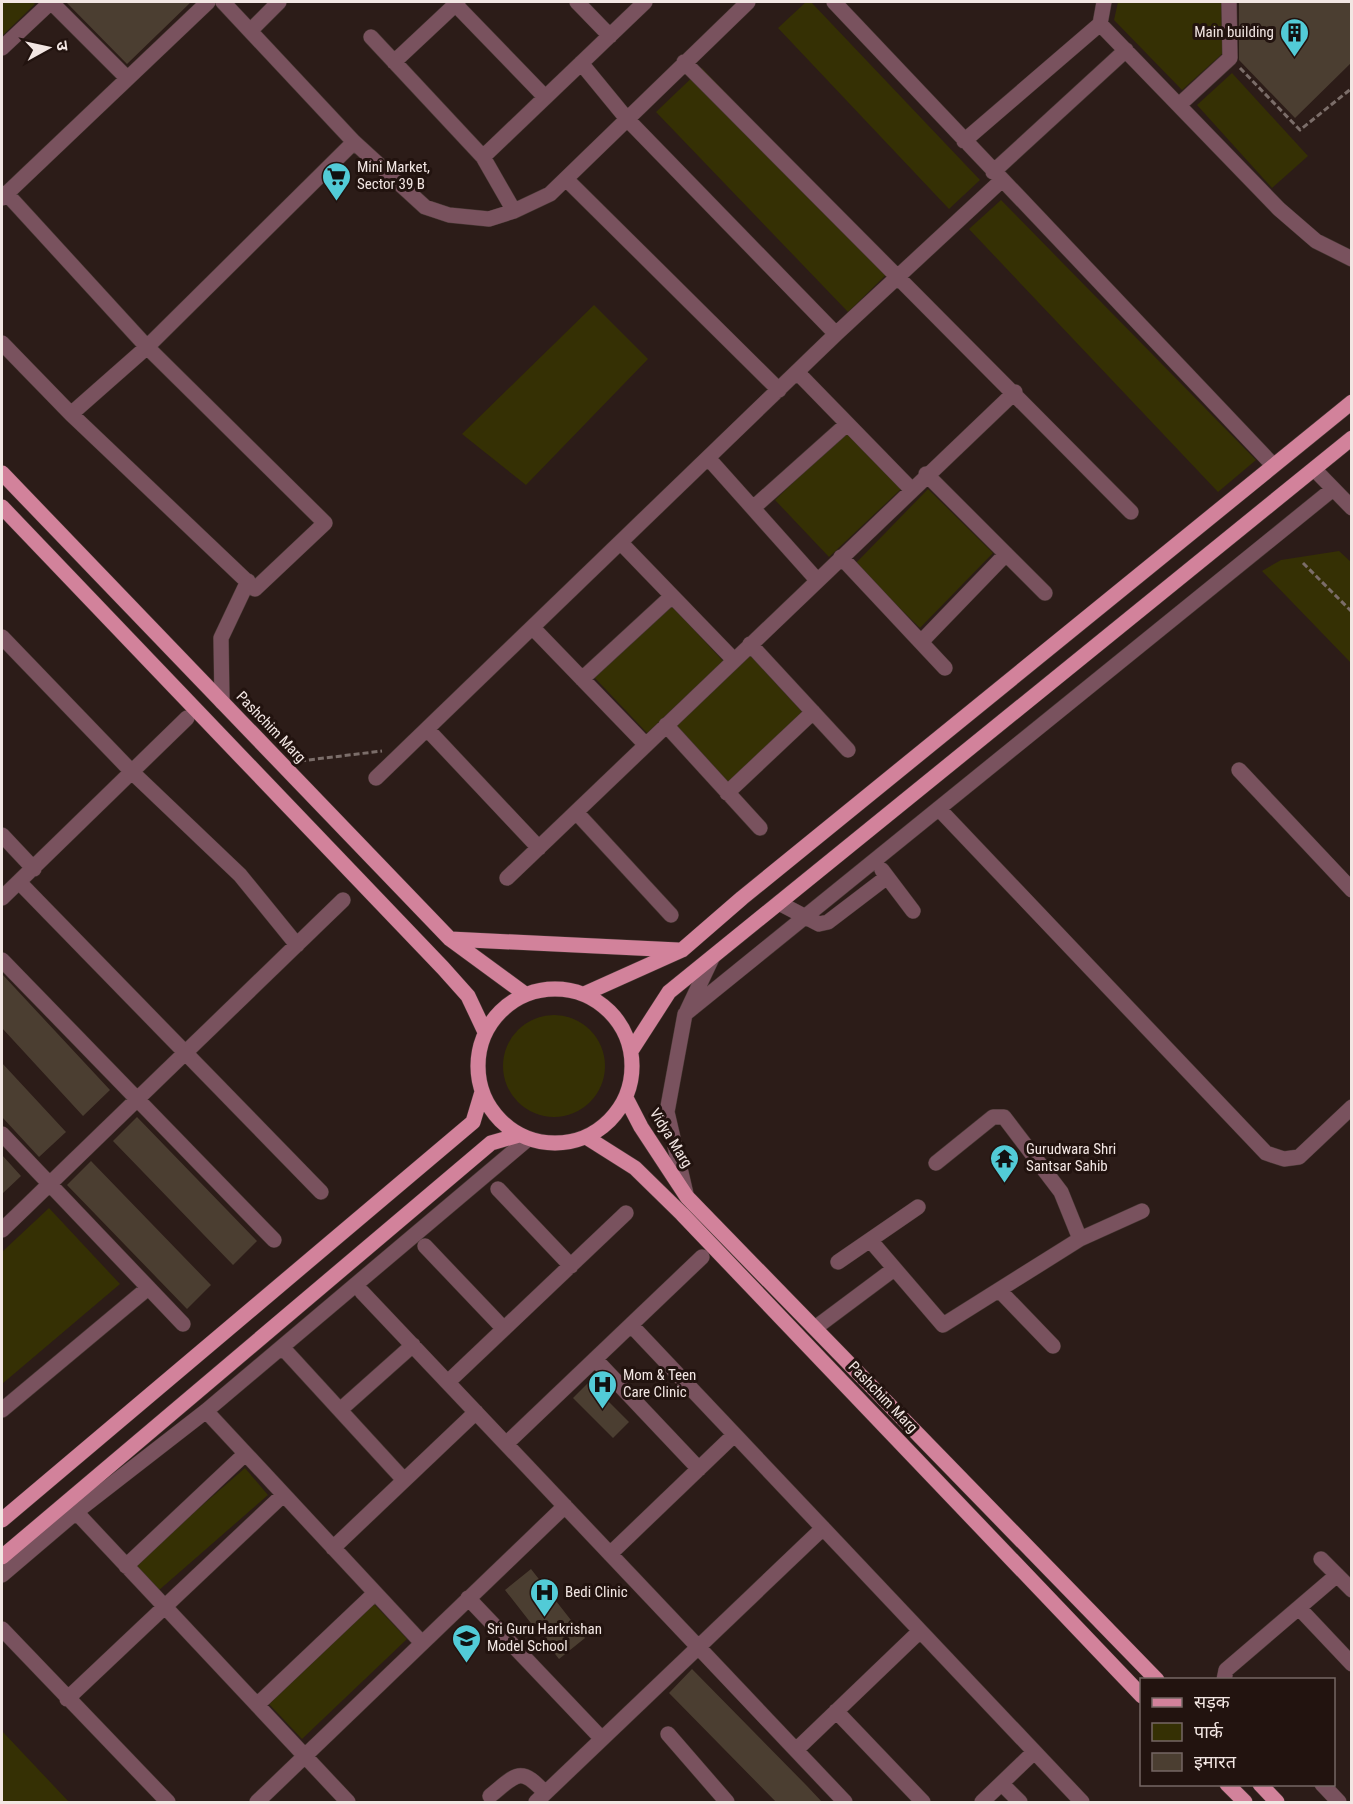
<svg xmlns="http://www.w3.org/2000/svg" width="1353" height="1804" font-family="'Roboto Condensed','Noto Sans Devanagari',sans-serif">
<rect width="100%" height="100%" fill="#2c1c18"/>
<path fill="#353004" d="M2 2H33L35 4 2 36Z
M806 2H811L980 180 949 209 778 28Z
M1118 2H1222L1223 53 1182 90 1114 20Z
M702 68 893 268 848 312 656 112Z
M1232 73 1308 156 1272 188 1197 105Z
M1001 200 1256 460 1218 492 969 229Z
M594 305 648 359 526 485 462 434Z
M847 431 901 489 829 557 775 500Z
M928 489 993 553 920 628 855 564Z
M1339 551 1351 562V663L1262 571 1281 560Z
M670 604 723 661 647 733 594 677Z
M749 654 804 714 729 785 673 726Z
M503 1066a51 51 0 1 1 102 0a51 51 0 1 1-102 0Z
M49 1208 120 1284 2 1384V1252Z
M245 1468 268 1495 158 1591 135 1564Z
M374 1604 407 1639 302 1739 269 1704Z
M2 1731 69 1802H2Z"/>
<path fill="#4b3e31" d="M66 2H191L127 64Z
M1239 2H1352V62L1295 118 1239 60Z
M2 974 110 1090 83 1116 2 1028Z
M2 1063 66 1132 39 1157 2 1117Z
M137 1117 257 1241 233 1265 113 1141Z
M2 1155 21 1176 2 1194Z
M91 1161 211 1285 187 1309 67 1185Z
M589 1382 629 1422 613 1438 573 1398Z
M531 1569 585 1638 559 1659 505 1590Z
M692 1669 807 1786 823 1803H777L669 1693Z"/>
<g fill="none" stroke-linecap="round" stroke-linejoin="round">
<defs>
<path id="minor" d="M51 2 126 77
M223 2 354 142 425 207 449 215 489 219 514 211 550 194 748 2
M577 2 610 36
M834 2 1273 465
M455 4 545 97
M1100 24 1279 209 1316 241 1352 259
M252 29 279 2
M371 37 483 157 514 211
M2 48 51 2
M394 62 458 2
M684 62 1131 512
M581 63 627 119 836 334
M1179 105 1230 58 1229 2
M964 141 1100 24 1104 2
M483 157 645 2
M993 172 1126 50
M566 179 779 390
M2 198 208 2
M2 343 71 414 255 589 325 523 147 347 6 193
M798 373 911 489
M71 414 147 347 354 142
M709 459 817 580
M1314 469 1352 508
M926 474 1045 593
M753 508 847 424
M621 543 734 660
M841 557 945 668
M533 628 646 745
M2 637 133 773 240 875 297 945
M921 642 1006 554
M750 644 848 750
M582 679 672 596
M222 702 221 638 248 581
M666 725 760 828
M427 729 539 848
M1239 770 1352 890
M376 778 836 334 1002 180
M727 793 813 712
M939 809 1266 1153 1284 1159 1299 1157 1352 1107
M576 812 671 915
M2 835 34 869
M882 870 913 911
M507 878 1015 392
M19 882 321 1192
M2 898 187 718
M779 903 819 924 828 922 887 877
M2 960 274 1240
M687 1011 712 958
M2 1134 183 1324
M936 1163 993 1117H1004L1061 1192 1080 1239
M498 1189 571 1266
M686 1194 667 1112 685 1014 1333 489
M2 1230 343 900
M870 1240 943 1325 1080 1239 1142 1211
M425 1246 504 1329
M838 1262 918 1207
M999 1290 1053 1346
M362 1292 845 1802
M631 1325 1082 1802
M815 1328 894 1269
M282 1347 404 1480
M595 1359 699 1469
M448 1382 626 1213
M2 1410 148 1288
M340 1410 413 1345
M206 1411 422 1643
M506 1444 702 1257
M76 1512 348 1802
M333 1548 476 1412
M610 1554 734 1435
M1321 1559 1352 1590
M126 1566 245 1454
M2 1575 76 1512 206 1411 528 1139
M468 1598 602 1739
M1299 1608 1352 1664
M2 1629 168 1802
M1224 1680 1226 1670 1337 1575
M67 1699 283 1495
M257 1705 375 1593
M836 1711 923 1802
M668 1734 727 1802
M796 1750 920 1631
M1002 1784 1020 1802
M1322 1784 1339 1802
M490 1796C516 1775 520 1765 545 1793
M257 1802 565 1506
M536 1802 823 1528
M982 1802 1034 1752"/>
<path id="major" d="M2 473 450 939 525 994
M2 507 443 968 468 996 485 1032
M450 939 678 950
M478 1066a77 77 0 1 1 154 0a77 77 0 1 1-154 0Z
M584 994 682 950 742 898 1352 402
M631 1051 669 992 1352 438
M626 1098 641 1127 687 1197 1157 1680
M586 1137 635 1168 682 1214 1142 1696
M2 1520 473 1122 482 1092
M2 1557 491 1143 519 1135
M1227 1784 1245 1802
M1260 1784 1277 1802"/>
</defs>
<use href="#minor" stroke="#483834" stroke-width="16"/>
<use href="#major" stroke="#483834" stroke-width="16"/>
<path stroke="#7b6d69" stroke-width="3" stroke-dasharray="6 3" stroke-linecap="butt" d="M1240 68 1300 130 1352 88
M1303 563 1352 612
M300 761 382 751"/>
<use href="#minor" stroke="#79525e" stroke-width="15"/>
<use href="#major" stroke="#d2829b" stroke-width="15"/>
</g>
<defs>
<symbol id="building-pin" viewBox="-11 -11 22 30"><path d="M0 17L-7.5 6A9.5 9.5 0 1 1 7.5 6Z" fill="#52cbd7" stroke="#22130f"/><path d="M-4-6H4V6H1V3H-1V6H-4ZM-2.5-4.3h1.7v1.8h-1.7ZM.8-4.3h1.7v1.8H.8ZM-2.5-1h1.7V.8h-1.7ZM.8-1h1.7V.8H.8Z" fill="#111"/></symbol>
<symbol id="supermarket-pin" viewBox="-11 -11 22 30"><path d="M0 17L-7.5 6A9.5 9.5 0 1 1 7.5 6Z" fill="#52cbd7" stroke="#22130f"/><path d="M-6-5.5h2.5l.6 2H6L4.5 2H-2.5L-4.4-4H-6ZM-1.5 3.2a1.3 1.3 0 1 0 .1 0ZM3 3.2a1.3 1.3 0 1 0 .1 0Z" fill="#111"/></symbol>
<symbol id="temple-pin" viewBox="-11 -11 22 30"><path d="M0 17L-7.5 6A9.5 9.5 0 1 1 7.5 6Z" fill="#52cbd7" stroke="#22130f"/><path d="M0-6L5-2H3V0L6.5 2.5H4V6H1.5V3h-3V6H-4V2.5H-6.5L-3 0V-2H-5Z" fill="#111"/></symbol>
<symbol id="hospital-pin" viewBox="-11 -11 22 30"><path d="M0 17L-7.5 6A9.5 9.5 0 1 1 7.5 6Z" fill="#52cbd7" stroke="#22130f"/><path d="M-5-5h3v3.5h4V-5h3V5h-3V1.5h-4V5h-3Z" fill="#111"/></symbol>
<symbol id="school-pin" viewBox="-11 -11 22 30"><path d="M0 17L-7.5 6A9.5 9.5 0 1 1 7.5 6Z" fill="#52cbd7" stroke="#22130f"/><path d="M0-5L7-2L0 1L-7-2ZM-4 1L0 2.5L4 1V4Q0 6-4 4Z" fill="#111"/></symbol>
</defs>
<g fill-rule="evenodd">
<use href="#building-pin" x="1278" y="16" width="33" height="45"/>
<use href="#supermarket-pin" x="320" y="160" width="33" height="45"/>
<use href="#temple-pin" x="988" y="1142" width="33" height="45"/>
<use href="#hospital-pin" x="586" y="1368" width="33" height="45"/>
<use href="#hospital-pin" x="528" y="1576" width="33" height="45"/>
<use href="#school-pin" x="450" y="1622" width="33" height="45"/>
</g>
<g text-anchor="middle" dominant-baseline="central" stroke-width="6" stroke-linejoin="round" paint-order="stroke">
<g font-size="15" fill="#f2e6e3" stroke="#22130f" text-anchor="start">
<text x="1274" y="32" text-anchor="end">Main building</text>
<text x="357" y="167">Mini Market,<tspan x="357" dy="17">Sector 39 B</tspan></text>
<text x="1026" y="1149">Gurudwara Shri<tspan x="1026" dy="17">Santsar Sahib</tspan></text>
<text x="623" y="1375">Mom &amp; Teen<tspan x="623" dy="17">Care Clinic</tspan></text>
<text x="565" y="1592">Bedi Clinic</text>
<text x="487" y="1629">Sri Guru Harkrishan<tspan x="487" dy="17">Model School</tspan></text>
</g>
<g font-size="15" fill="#f2e6e3" stroke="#22130f">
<text transform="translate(271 727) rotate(46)">Pashchim Marg</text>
<text transform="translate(671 1138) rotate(58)">Vidya Marg</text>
<text transform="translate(883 1397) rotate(46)">Pashchim Marg</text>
</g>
</g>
<rect width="1353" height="1804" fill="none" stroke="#f2e6e3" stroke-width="6"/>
<rect x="1140" y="1678" width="195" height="108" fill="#22130f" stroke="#756764" stroke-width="1.5"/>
<rect x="1152" y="1698" width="30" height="9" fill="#d2829b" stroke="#756764" stroke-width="1.5"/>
<text x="1194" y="1708" font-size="18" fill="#f2e6e3">सड़क</text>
<rect x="1152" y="1723" width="30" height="18" fill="#353004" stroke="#756764" stroke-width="1.5"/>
<text x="1194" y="1738" font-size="18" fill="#f2e6e3">पार्क</text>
<rect x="1152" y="1753" width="30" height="18" fill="#4b3e31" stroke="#756764" stroke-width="1.5"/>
<text x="1194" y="1768" font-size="18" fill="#f2e6e3">इमारत</text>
<g transform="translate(48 48) rotate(82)" stroke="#22130f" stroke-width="4.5" paint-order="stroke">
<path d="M0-4.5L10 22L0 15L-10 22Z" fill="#f2e6e3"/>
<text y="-9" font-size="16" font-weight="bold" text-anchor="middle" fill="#f2e6e3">उ</text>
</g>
</svg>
